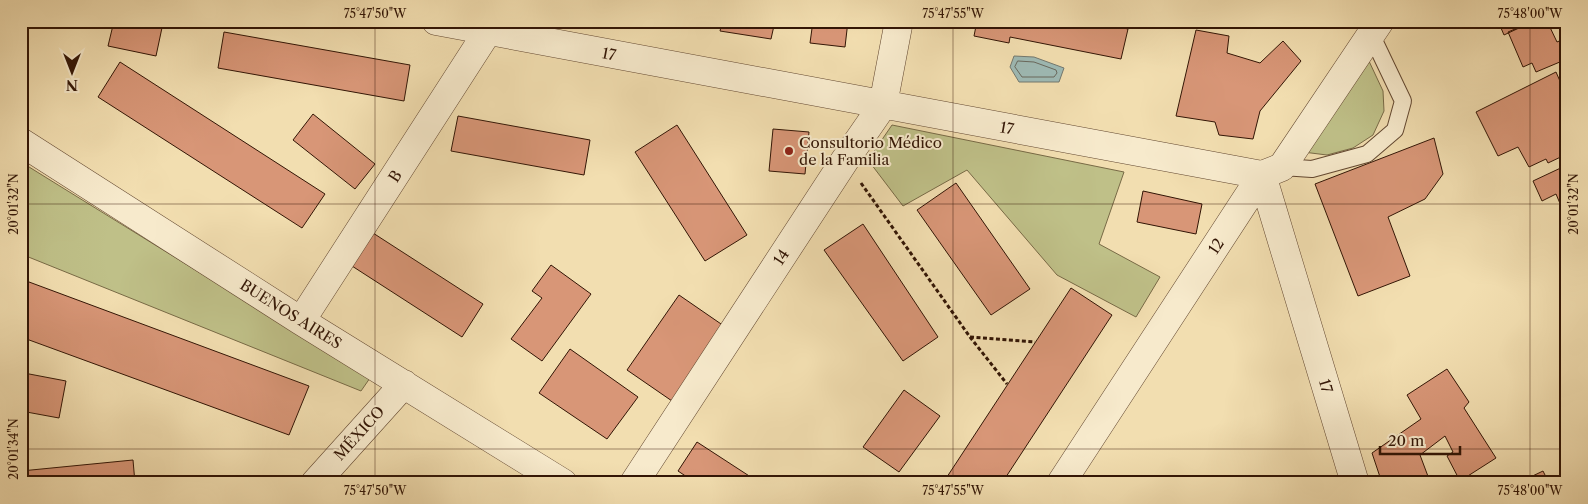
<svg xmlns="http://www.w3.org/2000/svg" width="1588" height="504" font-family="'Libre Caslon Text',serif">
<rect width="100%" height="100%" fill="#f2deb0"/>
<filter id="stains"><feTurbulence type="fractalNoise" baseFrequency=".004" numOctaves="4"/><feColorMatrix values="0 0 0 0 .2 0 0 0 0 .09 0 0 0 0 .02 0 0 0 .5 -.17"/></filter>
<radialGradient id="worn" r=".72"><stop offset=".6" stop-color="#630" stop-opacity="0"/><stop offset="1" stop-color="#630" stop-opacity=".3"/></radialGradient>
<path fill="#bfc088" stroke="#786a46" d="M1368 59 1383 91 1384 111 1373 135 1353 148 1327 155 1303 152Z
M892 125 1124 172 1099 244 1160 277 1136 317 1057 275 967 170 903 206 868 160Z
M21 162 370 378 361 391 21 254Z"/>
<path fill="#9ebab5" stroke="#73786f" d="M1014 56 1034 57 1064 68 1059 82H1019L1010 67Z"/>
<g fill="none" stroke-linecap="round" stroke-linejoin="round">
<path stroke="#68685d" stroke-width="1" d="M1018 61 1034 62 1056 70 1057 73 1054 77H1022L1015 67Z"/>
</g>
<path fill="#d89677" stroke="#321505" d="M114 21H152L163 23 156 56 108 46Z
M674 21H699L698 26Z
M712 21H775L771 39 720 31 722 23Z
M813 21H848L845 47 810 43Z
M977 21H1107L1106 24 1128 29 1121 59 1010 37 1009 43 974 36Z
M1498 21H1534L1504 35Z
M1534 21H1547L1557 42 1564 39 1567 46V59L1536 72 1532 63 1523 67 1508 32Z
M1196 30 1229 36 1227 53 1260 63 1283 41 1301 61 1260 111 1253 139 1219 135 1215 122 1176 116Z
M224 32 410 65 404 101 218 68Z
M120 62 325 194 302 228 98 97Z
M1556 72 1563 88 1567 86V154L1548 163 1546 159 1529 167 1518 147 1498 156 1476 112Z
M313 114 375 164 355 189 293 140Z
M458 116 590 140 584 175 451 151Z
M677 125 747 235 705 261 635 152Z
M773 129 809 132 805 174 769 171Z
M1434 138 1443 174 1425 199 1388 217 1410 276 1358 296 1315 184Z
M1567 165V211L1564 213 1556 194 1542 201 1533 181Z
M956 183 1030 289 991 315 917 210Z
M1143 191 1202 204 1196 234 1137 222Z
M863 224 938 337 903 361 824 250Z
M373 233 483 304 462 337 352 266Z
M551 265 591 294 542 361 511 339 542 298 532 291Z
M21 279 309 386 289 435 21 337Z
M1071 288 1112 315 1002 483H943Z
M679 295 724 326 672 401 627 370Z
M570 349 638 397 607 439 539 393Z
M1447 369 1469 402 1464 408 1496 458 1460 481 1447 456 1453 452 1445 436 1420 455 1429 479 1422 483H1382L1372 453 1421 419 1407 395Z
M24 373 66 381 59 418 21 411V385Z
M904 390 940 416 899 472 863 447Z
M697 442 760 483H696L678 471Z
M133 460 135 483H21V471Z
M1543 471 1549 483H1518Z"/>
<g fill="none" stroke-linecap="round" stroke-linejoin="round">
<defs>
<path id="service" d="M1282 167 1312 169 1367 154 1395 130 1403 101 1371 34"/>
<path id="minor" d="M436 21 1262 175 1355 483
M21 142 301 321 563 483
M301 321 488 31
M315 483 404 384
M634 483 845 160 883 105 899 21
M1061 483 1262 175 1282 167 1380 21"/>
</defs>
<use href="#service" stroke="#624730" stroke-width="18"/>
<use href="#minor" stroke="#624730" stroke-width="29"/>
<path stroke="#321505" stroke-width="3" stroke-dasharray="4 2.5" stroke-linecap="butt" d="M861 183 970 337 1007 384
M970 337 1035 342
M21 356 28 357"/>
<use href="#service" stroke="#f7eacc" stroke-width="16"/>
<use href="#minor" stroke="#f7eacc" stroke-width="28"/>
</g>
<path fill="none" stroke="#321505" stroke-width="1" stroke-opacity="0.45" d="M375 21V483M953 21V483M1530 21V483M21 204H1567M21 449H1567"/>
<circle fill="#8f2418" stroke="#f7eacc" stroke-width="2" cx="789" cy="151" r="5"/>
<g text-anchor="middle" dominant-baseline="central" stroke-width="4" stroke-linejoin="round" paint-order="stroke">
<g font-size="15" fill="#321505" stroke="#f7eacc">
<text transform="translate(609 54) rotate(11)">17</text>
<text transform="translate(1007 128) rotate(10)">17</text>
<text transform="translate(395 176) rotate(-57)">B</text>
<text transform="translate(1216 246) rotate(-57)">12</text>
<text transform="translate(781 257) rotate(-57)">14</text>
<text transform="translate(291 314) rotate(32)">BUENOS AIRES</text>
<text transform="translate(1326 386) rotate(73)">17</text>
<text transform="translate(359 433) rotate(-48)">MÉXICO</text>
</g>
<g font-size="15" fill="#321505" stroke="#f7eacc" text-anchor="start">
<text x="799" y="142">Consultorio Médico<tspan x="799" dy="17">de la Familia</tspan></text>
</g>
</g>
<rect width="1588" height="504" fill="none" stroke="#f2deb0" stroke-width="55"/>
<g transform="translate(72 72) rotate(180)" stroke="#f7eacc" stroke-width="4" paint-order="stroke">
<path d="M0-4L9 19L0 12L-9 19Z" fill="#321505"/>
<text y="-8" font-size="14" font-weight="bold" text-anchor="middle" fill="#321505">N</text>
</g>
<path d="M1380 446v8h80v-8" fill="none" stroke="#321505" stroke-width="2.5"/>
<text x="1388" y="446" font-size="15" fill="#321505" stroke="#f7eacc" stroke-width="4" paint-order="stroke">20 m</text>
<rect x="28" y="28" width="1532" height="448" fill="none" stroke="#321505" stroke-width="2"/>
<g font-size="12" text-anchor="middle" fill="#321505">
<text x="375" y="18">75°47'50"W</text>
<text x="953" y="18">75°47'55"W</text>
<text x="1530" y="18">75°48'00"W</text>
<text transform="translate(1574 204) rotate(-90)" y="4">20°01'32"N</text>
<text transform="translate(14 204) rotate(-90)" y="4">20°01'32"N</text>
<text transform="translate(14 449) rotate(-90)" y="4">20°01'34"N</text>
<text x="375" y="495">75°47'50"W</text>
<text x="953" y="495">75°47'55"W</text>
<text x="1530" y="495">75°48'00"W</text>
</g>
<rect width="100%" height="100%" filter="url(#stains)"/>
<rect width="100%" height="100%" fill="url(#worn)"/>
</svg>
